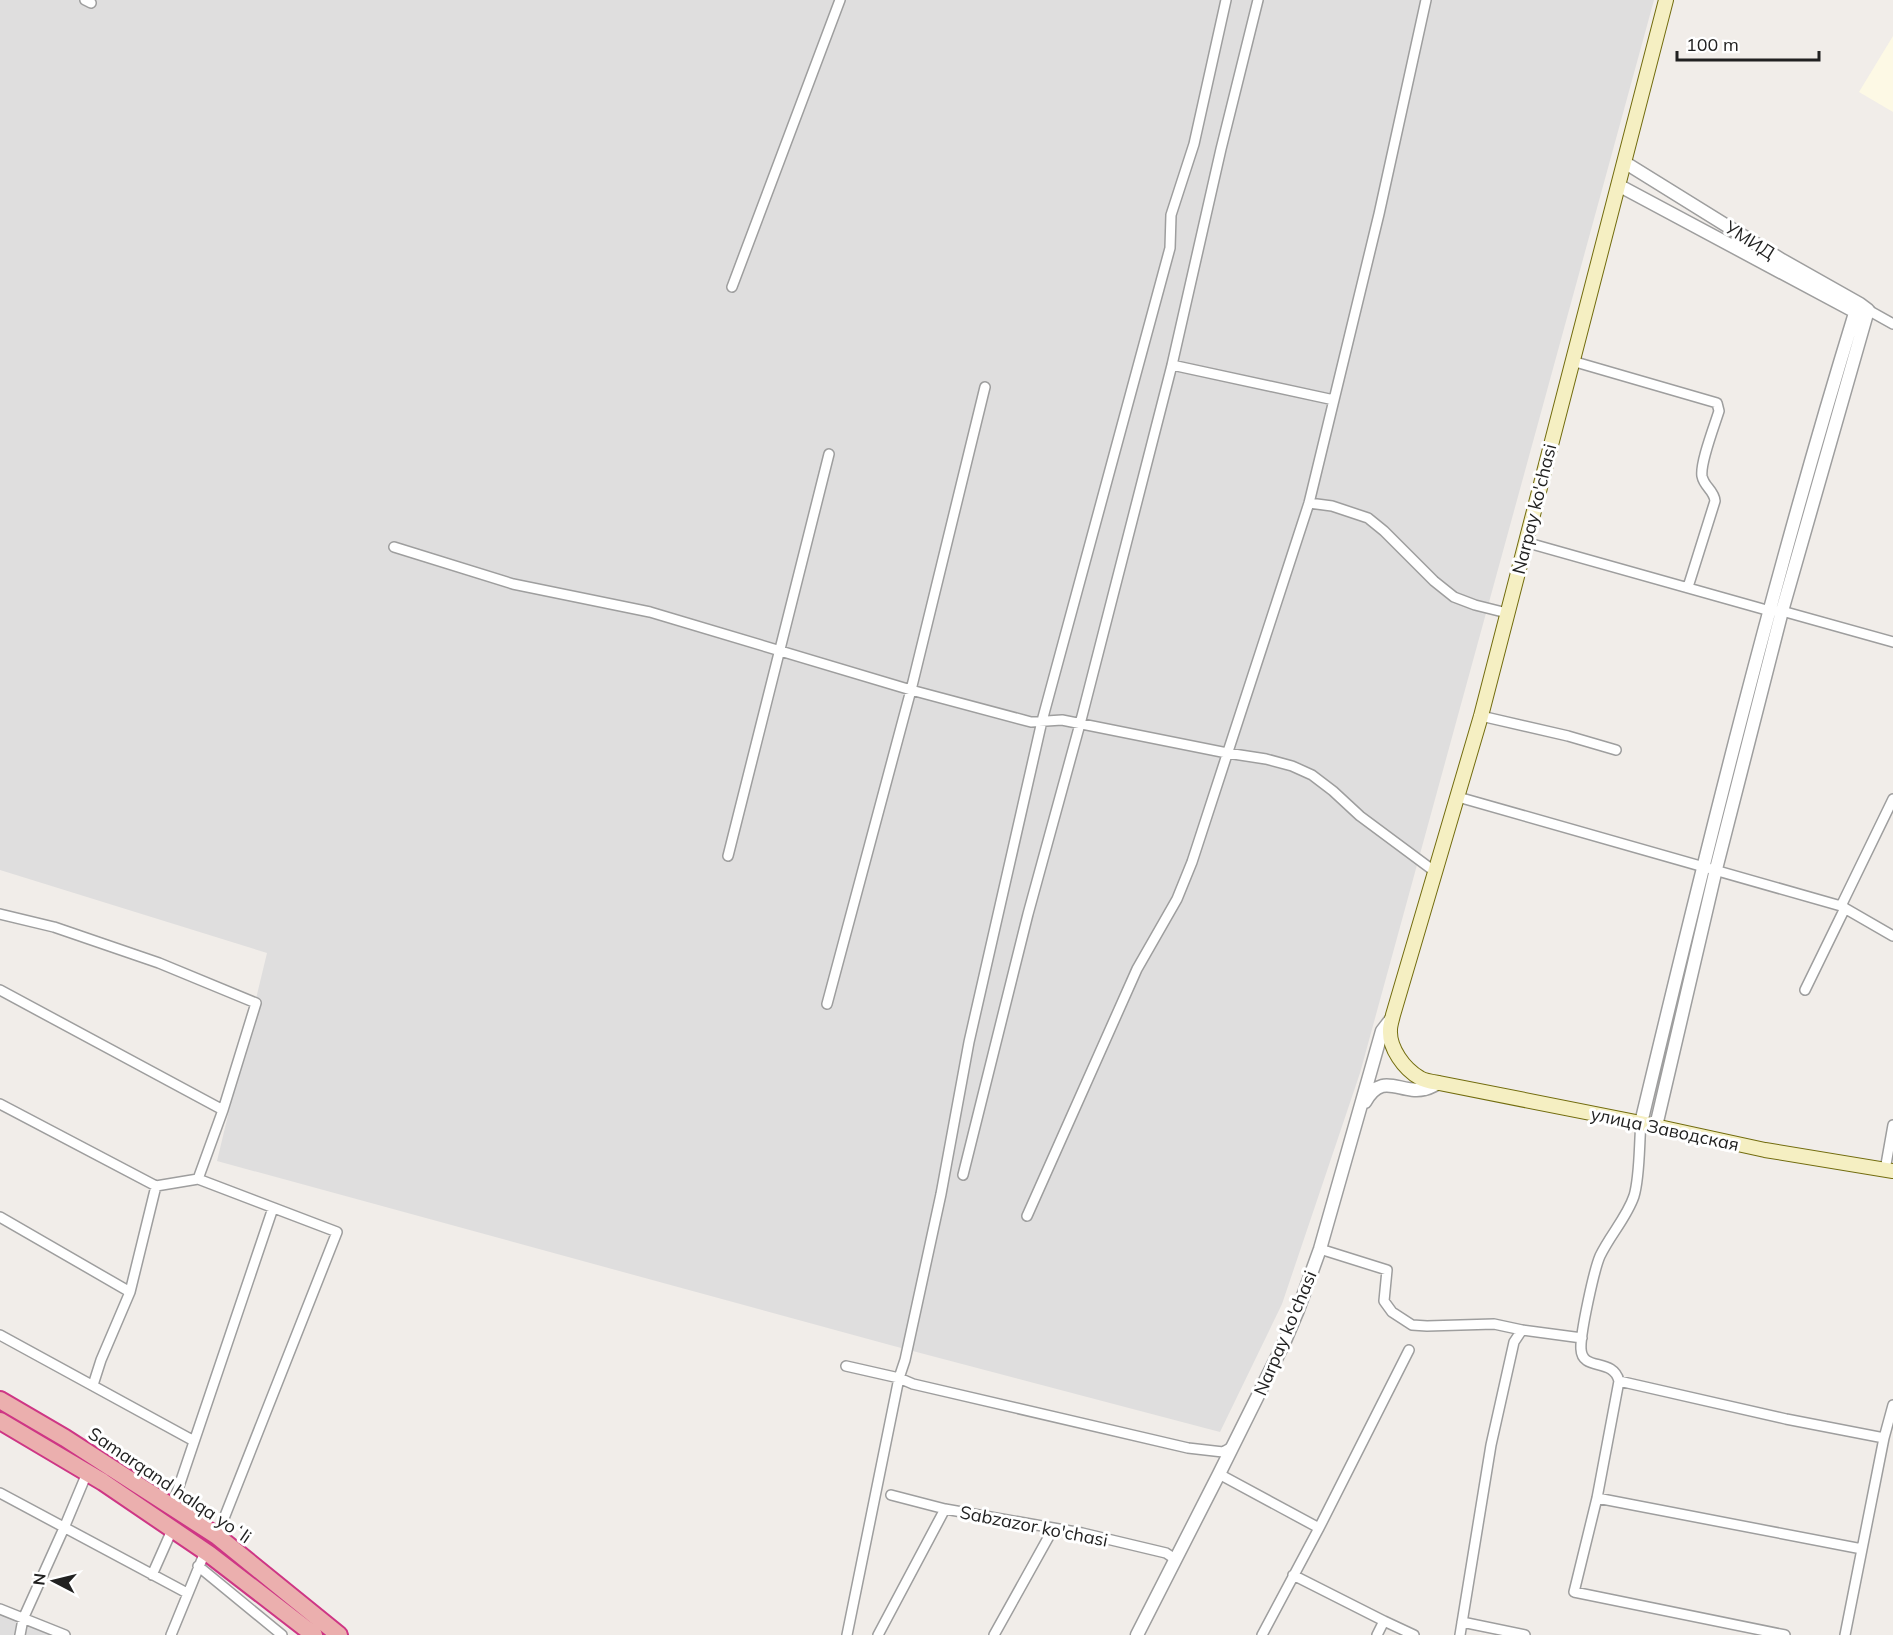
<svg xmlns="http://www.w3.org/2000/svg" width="1893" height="1635" font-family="Mulish,sans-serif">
<rect width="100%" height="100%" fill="#f1ede9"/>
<path fill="#dfdede" d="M0 0H1654L1360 1073 1282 1304 1220 1432 890 1345 217 1161 267 953 0 870Z
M0 1604 26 1616 63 1635H0Z"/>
<path fill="#fdf9e5" d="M1893 36V112L1859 92Z"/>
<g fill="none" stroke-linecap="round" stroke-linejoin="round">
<defs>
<path id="minor" d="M85 0 91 3
M732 287 840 0
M1868 310 1893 324
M1572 361 1717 403 1719 411C1714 427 1700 463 1702 476 1704 487 1714 490 1715 501L1688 587
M1172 365 1334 400
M1309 503 1332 506 1368 518 1384 531 1434 581 1454 597 1475 605 1507 613
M1525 542 1770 611H1782L1893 642
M394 547 513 584 650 612 911 690 1031 722 1062 720 1227 753 1266 759 1292 766 1312 775 1333 791 1360 816 1434 871
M1481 716 1568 736 1616 750
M1458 797 1841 906 1893 936
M728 856 829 454
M1841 906 1893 799
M0 914 54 927 159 963 256 1003 223 1110 198 1179 337 1232 217 1536
M0 990 223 1110
M1805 990 1845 908
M827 1004 911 690 985 387
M0 1104 156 1186
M1641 1123C1639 1144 1640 1176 1634 1196 1627 1217 1610 1235 1600 1256 1594 1270 1580 1334 1581 1349 1582 1372 1613 1357 1619 1381L1597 1498 1574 1592 1785 1635
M1885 1170 1893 1125
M963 1175 1028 914 1080 724 1172 365 1221 149 1258 0
M1027 1216 1137 969 1177 899 1192 862 1309 503 1379 214 1426 0
M0 1217 130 1292
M1320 1249 1387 1270 1384 1301 1392 1312 1412 1325 1427 1326 1494 1324 1522 1330
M0 1335 194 1441
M846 1366 899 1378 913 1384 1188 1448 1223 1452 1232 1447
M1619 1381 1786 1419 1884 1438 1893 1405
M93 1385 101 1360 130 1292 156 1186 198 1179
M1219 1474 1319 1528
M0 1493 187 1593
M891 1495 945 1509 1082 1533 1166 1553 1175 1559
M1597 1498 1862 1549
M172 1507 273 1208
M198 1566 282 1635
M152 1575 172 1530
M1293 1575 1384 1621 1377 1635
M0 1609 65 1635
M1384 1621 1414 1635
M1462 1622 1525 1635
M20 1635 23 1619 64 1528 87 1473
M171 1635 205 1552
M847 1635 899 1378 905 1360 941 1194 969 1042 1042 721 1170 248 1171 215 1194 144 1226 0
M878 1635 945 1509
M994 1635 1053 1529
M1262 1635 1319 1528 1409 1350
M1460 1635 1491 1445 1514 1342 1522 1330 1582 1338
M1845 1635 1884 1438"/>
<path id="tertiary" d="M1624 162 1782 260 1860 304 1868 310 1782 611 1716 869 1656 1126
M1618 185 1863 316
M1365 1102C1383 1070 1400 1095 1425 1089 1430 1088 1434 1085 1439 1083
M1641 1123C1706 851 1773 580 1855 313L1860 304
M1137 1635 1219 1474 1284 1343 1298 1310 1320 1249 1382 1031 1392 1018"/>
<path id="secondary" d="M1666 0 1481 716C1452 816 1422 915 1393 1015 1392 1020 1390 1025 1390 1030 1389 1048 1404 1069 1420 1078 1425 1081 1433 1082 1439 1083L1641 1123 1765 1150 1893 1171"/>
<path id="trunk" d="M0 1400 65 1438 217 1536 339 1635
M0 1421 103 1482 209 1554 314 1635"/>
</defs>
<use href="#minor" stroke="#9e9e9e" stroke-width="12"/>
<use href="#tertiary" stroke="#9e9e9e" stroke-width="15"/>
<use href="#secondary" stroke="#726c0e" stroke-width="16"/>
<use href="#trunk" stroke="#ce3685" stroke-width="20"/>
<use href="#minor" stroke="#fff" stroke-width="9"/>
<use href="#tertiary" stroke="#fff" stroke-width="12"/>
<use href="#secondary" stroke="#f5efc2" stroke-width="14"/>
<use href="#trunk" stroke="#ebafae" stroke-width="16"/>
</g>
<g text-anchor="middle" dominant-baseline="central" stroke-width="6" stroke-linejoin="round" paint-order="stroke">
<g font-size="18" fill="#212121" stroke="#fff">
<text transform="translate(1750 240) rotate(32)">УМИД</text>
<text transform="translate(1534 509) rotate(-76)">Narpay ko'chasi</text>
<text transform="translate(1665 1129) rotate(12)">улица Заводская</text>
<text transform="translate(1285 1333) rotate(-67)">Narpay ko'chasi</text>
<text transform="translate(170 1485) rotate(34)">Samarqand halqa yoʻli</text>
<text transform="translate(1034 1526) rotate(11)">Sabzazor ko'chasi</text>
</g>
</g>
<g transform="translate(54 1581) rotate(277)" stroke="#ffffff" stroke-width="4.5" paint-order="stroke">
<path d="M0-4.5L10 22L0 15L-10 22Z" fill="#212121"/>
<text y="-9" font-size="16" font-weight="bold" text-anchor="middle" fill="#212121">N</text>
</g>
<path d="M1677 51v9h142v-9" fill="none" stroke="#212121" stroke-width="3"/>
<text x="1686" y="51" font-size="18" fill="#212121" stroke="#ffffff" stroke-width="4.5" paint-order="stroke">100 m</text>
</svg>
